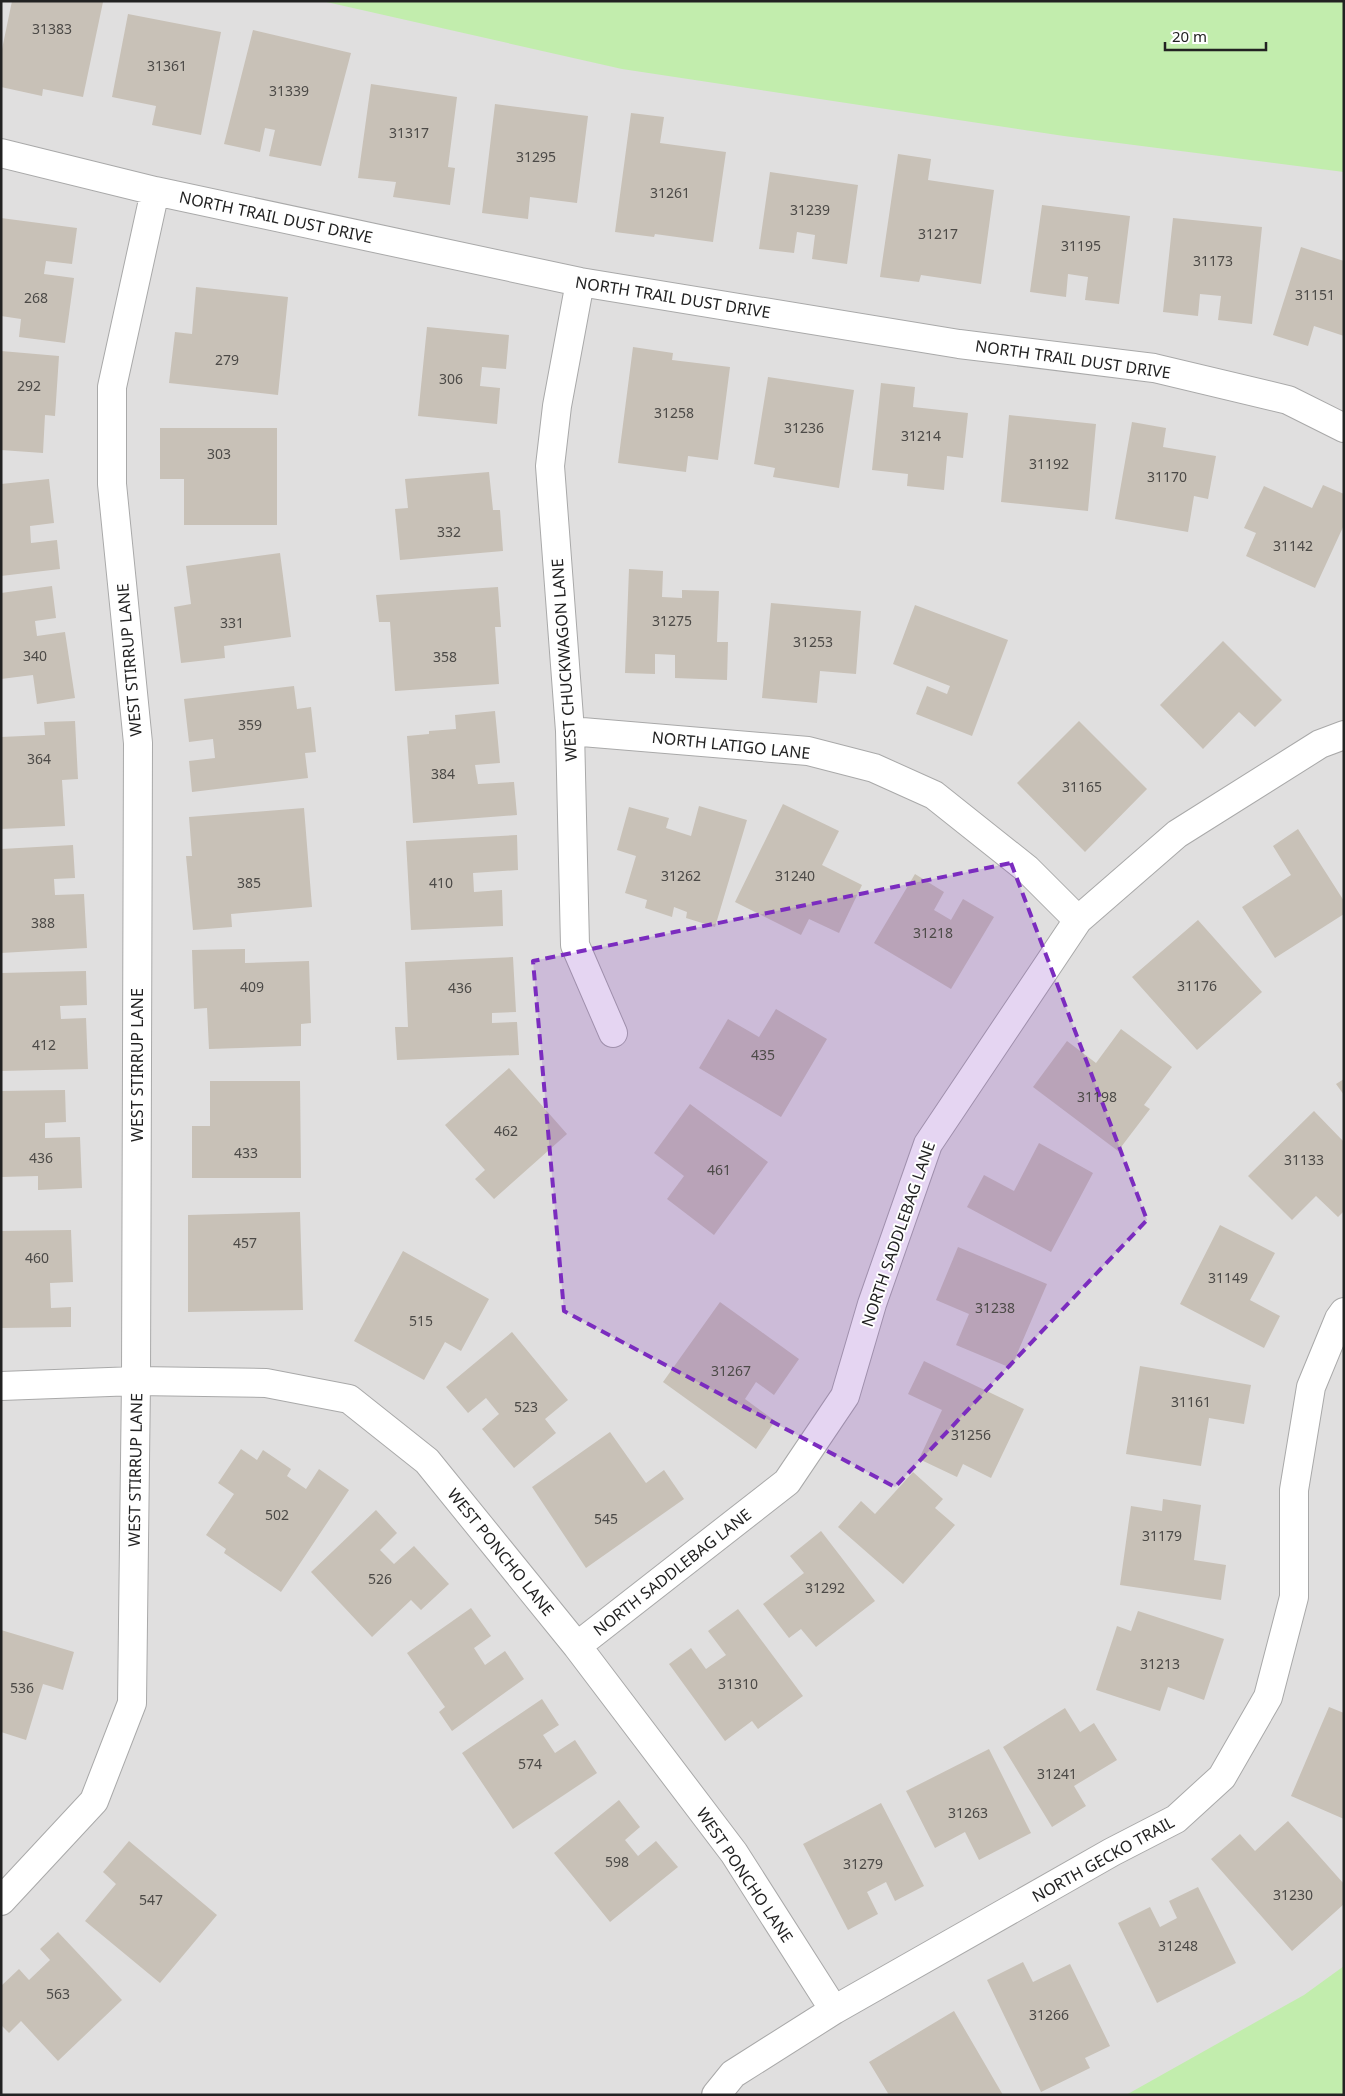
<svg xmlns="http://www.w3.org/2000/svg" width="1345" height="2096" font-family="'Noto Sans',sans-serif">
<rect width="100%" height="100%" fill="#f2f1e8"/>
<path fill="#e0dfdf" d="M1 1H1344V2095H1Z"/>
<path fill="#c2edad" d="M322 1H1344V172L1064 136 622 69Z
M1344 1966V2095H1126L1304 1995Z"/>
<path fill="#c8c1b7" d="M12 1 103 2 83 97 43 89 42 96 1 87V54Z
M128 14 221 32 201 135 152 125 156 106 112 97Z
M253 30 351 53 321 166 269 156 275 130 265 128 260 152 224 144Z
M371 84 457 97 448 167 455 168 450 205 393 197 396 182 358 178Z
M495 104 588 116 577 203 530 197 528 219 482 213Z
M631 113 664 117 660 143 726 152 713 242 655 234 654 237 615 232Z
M898 154 931 159 928 180 994 190 981 284 921 275 919 282 880 277Z
M770 172 858 185 847 264 812 259 815 235 797 232 794 253 759 249Z
M1042 205 1130 216 1119 304 1085 300 1088 277 1068 274 1066 297 1030 292Z
M1 218 77 228 72 264 46 261 44 274 74 278 65 343 19 337 21 319 1 316Z
M1173 218 1262 227 1252 324 1218 320 1221 296 1200 294 1198 316 1163 312Z
M1301 247 1344 261V336L1314 326 1308 346 1273 335Z
M196 287 288 297 278 395 169 383 175 332 192 334Z
M427 327 509 335 506 369 482 367 480 386 500 388 497 424 418 416Z
M633 347 673 353 672 360 730 367 718 460 688 456 686 472 618 463Z
M1 351 59 356 55 416 45 415 43 453 1 450Z
M768 377 854 390 839 488 773 477 775 468 754 464Z
M881 383 915 387 913 407 968 413 963 458 947 456 944 490 907 486 908 474 872 470Z
M1009 415 1096 424 1088 511 1001 502Z
M1132 422 1166 428 1163 447 1216 456 1208 499 1194 496 1188 532 1115 519Z
M160 428H277V525H184V479H160Z
M489 472 493 510H500L503 551 400 560 395 509 408 508 405 479Z
M49 479 54 523 30 526 31 543 57 540 60 569 1 576V484Z
M1323 485 1344 494V525L1315 588 1246 556 1256 533 1244 528 1264 486 1312 508Z
M280 553 291 637 224 646 225 658 181 663 174 607 191 604 186 566Z
M629 569 663 571 662 597 682 598V590L719 591 717 642H728L727 680 675 678V655L655 654V674L625 673Z
M52 586 56 618 35 621 37 636 65 632 75 698 37 704 33 675 1 679V593Z
M498 587 501 627H495L499 684 395 691 390 622H379L376 595Z
M771 603 861 611 856 674 820 671 817 703 762 698Z
M915 605 1008 640 972 736 916 714 927 686 947 694 950 686 893 664Z
M1223 641 1282 700 1255 727 1239 712 1203 749 1160 705Z
M294 686 297 709 311 707 316 752 305 753 308 778 192 792 189 761 215 758 213 739 189 742 184 699Z
M495 711 500 763 475 765 478 784 514 782 517 815 413 823 407 736 429 734V731L456 729 455 715Z
M75 721 78 779 62 780 65 826 1 829V737L45 735 44 722Z
M1079 721 1147 789 1085 852 1017 783Z
M783 804 839 831 822 865 862 885 839 933 809 919 801 935 735 902Z
M699 806 747 820 715 927 686 918 687 912 674 907 672 917 645 908 647 900 625 893 636 856 617 850 629 807 669 818 666 828 691 836Z
M304 808 312 907 231 914 232 927 193 930 186 856H192L189 817Z
M1298 829 1344 901V914L1275 958 1242 907 1291 875 1273 846Z
M517 835 518 870 473 873 474 892 502 890 503 926 411 930 406 841Z
M73 845 75 878 54 879 55 895 84 894 87 948 1 953V849Z
M915 874 944 892 934 910 951 920 963 899 994 917 951 989 874 943Z
M1198 920 1262 992 1197 1050 1132 977Z
M245 949V963L309 961 311 1023 301 1024V1046L209 1049 207 1008 194 1009 192 950Z
M513 957 516 1012 492 1013V1023L517 1022 519 1055 397 1060 395 1027H408L405 962Z
M86 971 87 1005 60 1006 61 1019 86 1018 88 1069 1 1071V973Z
M776 1009 827 1039 781 1117 699 1068 728 1019 759 1037Z
M1121 1029 1172 1067 1144 1105 1150 1109 1118 1151 1033 1087 1067 1041 1096 1063Z
M509 1068 567 1134 494 1199 475 1179 485 1170 445 1125Z
M1344 1079V1095L1336 1084Z
M210 1081H300L301 1178H192V1126H210Z
M65 1090 66 1122 45 1123V1138L80 1137 82 1188 38 1190V1176L1 1177V1091Z
M690 1104 768 1162 714 1235 667 1199 684 1176 654 1153Z
M1314 1111 1344 1142V1211L1338 1217 1316 1196 1292 1220 1248 1176Z
M1039 1143 1093 1173 1051 1252 967 1207 984 1175 1014 1191Z
M300 1212 303 1310 188 1312V1215Z
M1220 1225 1275 1253 1250 1300 1280 1316 1264 1348 1180 1304Z
M71 1230 73 1282 50 1283 51 1308 71 1307V1327L1 1328V1231Z
M958 1247 1047 1284 1011 1368 956 1345 969 1314 936 1300Z
M403 1251 489 1299 461 1351 445 1342 424 1380 354 1341Z
M720 1302 799 1359 774 1395 756 1382 745 1399 775 1421 756 1449 663 1382Z
M512 1332 568 1400 545 1419 556 1433 514 1468 482 1429 499 1414 486 1398 468 1413 446 1387Z
M924 1361 1024 1409 991 1478 963 1464 957 1477 919 1459 942 1410 908 1394Z
M1140 1366 1251 1385 1244 1424 1209 1418 1201 1466 1126 1454Z
M610 1432 646 1483 664 1470 684 1499 586 1568 532 1487Z
M241 1449 257 1460 263 1450 291 1469 287 1476 306 1489 319 1469 349 1490 281 1592 224 1553 226 1549 206 1535 234 1494 218 1483Z
M913 1472 943 1499 935 1508 955 1525 903 1584 838 1527 861 1501 875 1514Z
M1163 1499 1201 1505 1194 1560 1226 1565 1221 1600 1120 1585 1131 1506 1162 1511Z
M376 1510 397 1533 380 1550 394 1564 414 1546 449 1584 421 1610 411 1600 372 1637 311 1572Z
M821 1531 875 1601 816 1647 801 1629 789 1638 763 1604 804 1573 790 1556Z
M471 1608 491 1636 474 1648 485 1665 505 1651 524 1679 452 1731 439 1712 445 1707 407 1653Z
M738 1609 803 1696 758 1729 752 1721 725 1741 669 1664 691 1648 706 1669 726 1655 708 1631Z
M1138 1611 1224 1639 1204 1700 1168 1687 1160 1711 1096 1690 1117 1626 1131 1631Z
M1 1630 74 1652 63 1690 43 1684 26 1740 1 1732Z
M542 1699 559 1725 543 1735 555 1753 575 1740 597 1773 513 1829 462 1753Z
M1329 1707 1344 1713V1819L1291 1796Z
M1065 1708 1080 1732 1094 1723 1117 1760 1074 1786 1086 1806 1052 1827 1003 1747Z
M989 1749 1031 1833 979 1860 965 1832 935 1848 906 1791Z
M619 1800 640 1827 625 1840 638 1856 656 1841 678 1867 610 1922 554 1853Z
M881 1803 924 1886 895 1901 886 1882 867 1892 878 1914 848 1930 803 1844Z
M1288 1821 1344 1884V1904L1292 1951 1211 1859 1240 1834 1255 1851Z
M129 1841 217 1915 160 1983 85 1921 116 1884 103 1872Z
M1198 1887 1236 1963 1157 2003 1118 1923 1150 1907 1160 1927 1177 1918 1169 1901Z
M58 1932 122 2000 58 2061 21 2021 9 2033 1 2025V1986L19 1969 29 1980 50 1960 40 1949Z
M1023 1962 1033 1982 1070 1964 1110 2046 1085 2058 1090 2068 1041 2092 987 1980Z
M954 2011 1003 2095H889L869 2062Z"/>
<g fill="none" stroke-linecap="round" stroke-linejoin="round">
<defs>
<path id="minor" d="M1 153 155 191 580 282 959 344 1154 368 1288 400 1344 428
M580 282 557 406 550 466 570 731 575 945 613 1033
M570 731 808 751 874 768 934 795 1027 869 1078 920
M1 1386 136 1381 266 1383 349 1399 427 1461 577 1646 734 1853 834 2010
M577 1646 787 1482 845 1396 872 1304 928 1144 1078 920 1177 834 1320 744 1344 735
M1 1901 94 1801 132 1703 136 1381 138 743 112 484V387L155 191
M716 2095 733 2074 834 2010 1112 1852 1176 1819 1222 1777 1268 1697 1294 1597V1490L1311 1387 1339 1319 1344 1312"/>
</defs>
<use href="#minor" stroke="#a9a9a9" stroke-width="30"/>
<use href="#minor" stroke="#fff" stroke-width="28"/>
</g>
<path fill="#7b2cbf" fill-opacity="0.2" stroke="#7b2cbf" stroke-width="4" stroke-dasharray="10 6" stroke-linejoin="round" d="M1011 863 1147 1220 895 1487 564 1311 533 961Z"/>
<g text-anchor="middle" dominant-baseline="central" stroke-width="4" stroke-linejoin="round" paint-order="stroke">
<g font-size="14" fill="#4c4a47">
<text x="52" y="28">31383</text>
<text x="167" y="65">31361</text>
<text x="289" y="90">31339</text>
<text x="409" y="132">31317</text>
<text x="536" y="156">31295</text>
<text x="670" y="192">31261</text>
<text x="810" y="209">31239</text>
<text x="938" y="233">31217</text>
<text x="1081" y="245">31195</text>
<text x="1213" y="260">31173</text>
<text x="1315" y="294">31151</text>
<text x="36" y="297">268</text>
<text x="227" y="359">279</text>
<text x="451" y="378">306</text>
<text x="29" y="385">292</text>
<text x="674" y="412">31258</text>
<text x="804" y="427">31236</text>
<text x="921" y="435">31214</text>
<text x="219" y="453">303</text>
<text x="1049" y="463">31192</text>
<text x="1167" y="476">31170</text>
<text x="449" y="531">332</text>
<text x="1293" y="545">31142</text>
<text x="672" y="620">31275</text>
<text x="232" y="622">331</text>
<text x="813" y="641">31253</text>
<text x="35" y="655">340</text>
<text x="445" y="656">358</text>
<text x="250" y="724">359</text>
<text x="39" y="758">364</text>
<text x="443" y="773">384</text>
<text x="1082" y="786">31165</text>
<text x="681" y="875">31262</text>
<text x="795" y="875">31240</text>
<text x="249" y="882">385</text>
<text x="441" y="882">410</text>
<text x="43" y="922">388</text>
<text x="933" y="932">31218</text>
<text x="1197" y="985">31176</text>
<text x="252" y="986">409</text>
<text x="460" y="987">436</text>
<text x="44" y="1044">412</text>
<text x="763" y="1054">435</text>
<text x="1097" y="1096">31198</text>
<text x="506" y="1130">462</text>
<text x="246" y="1152">433</text>
<text x="41" y="1157">436</text>
<text x="1304" y="1159">31133</text>
<text x="719" y="1169">461</text>
<text x="245" y="1242">457</text>
<text x="37" y="1257">460</text>
<text x="1228" y="1277">31149</text>
<text x="995" y="1307">31238</text>
<text x="421" y="1320">515</text>
<text x="731" y="1370">31267</text>
<text x="1191" y="1401">31161</text>
<text x="526" y="1406">523</text>
<text x="971" y="1434">31256</text>
<text x="277" y="1514">502</text>
<text x="606" y="1518">545</text>
<text x="1162" y="1535">31179</text>
<text x="380" y="1578">526</text>
<text x="825" y="1587">31292</text>
<text x="1160" y="1663">31213</text>
<text x="738" y="1683">31310</text>
<text x="22" y="1687">536</text>
<text x="530" y="1763">574</text>
<text x="1057" y="1773">31241</text>
<text x="968" y="1812">31263</text>
<text x="617" y="1861">598</text>
<text x="863" y="1863">31279</text>
<text x="1293" y="1894">31230</text>
<text x="151" y="1899">547</text>
<text x="1178" y="1945">31248</text>
<text x="58" y="1993">563</text>
<text x="1049" y="2014">31266</text>
</g>
<g font-size="16" fill="#222" stroke="#fff">
<text transform="translate(276 217) rotate(12)">NORTH TRAIL DUST DRIVE</text>
<text transform="translate(673 297) rotate(9)">NORTH TRAIL DUST DRIVE</text>
<text transform="translate(1073 359) rotate(8)">NORTH TRAIL DUST DRIVE</text>
<text transform="translate(129 660) rotate(-95)">WEST STIRRUP LANE</text>
<text transform="translate(564 660) rotate(-94)">WEST CHUCKWAGON LANE</text>
<text transform="translate(731 745) rotate(6)">NORTH LATIGO LANE</text>
<text transform="translate(137 1065) rotate(-90)">WEST STIRRUP LANE</text>
<text transform="translate(898 1234) rotate(-71)">NORTH SADDLEBAG LANE</text>
<text transform="translate(135 1470) rotate(-89)">WEST STIRRUP LANE</text>
<text transform="translate(501 1552) rotate(51)">WEST PONCHO LANE</text>
<text transform="translate(672 1572) rotate(-38)">NORTH SADDLEBAG LANE</text>
<text transform="translate(1103 1859) rotate(-29)">NORTH GECKO TRAIL</text>
<text transform="translate(745 1875) rotate(56)">WEST PONCHO LANE</text>
</g>
</g>
<rect width="1345" height="2096" fill="none" stroke="#222222" stroke-width="5"/>
<path d="M1165 42v8h101v-8" fill="none" stroke="#222222" stroke-width="2.5"/>
<text x="1172" y="42" font-size="15" fill="#222222" stroke="#ffffff" stroke-width="4" paint-order="stroke">20 m</text>
</svg>
